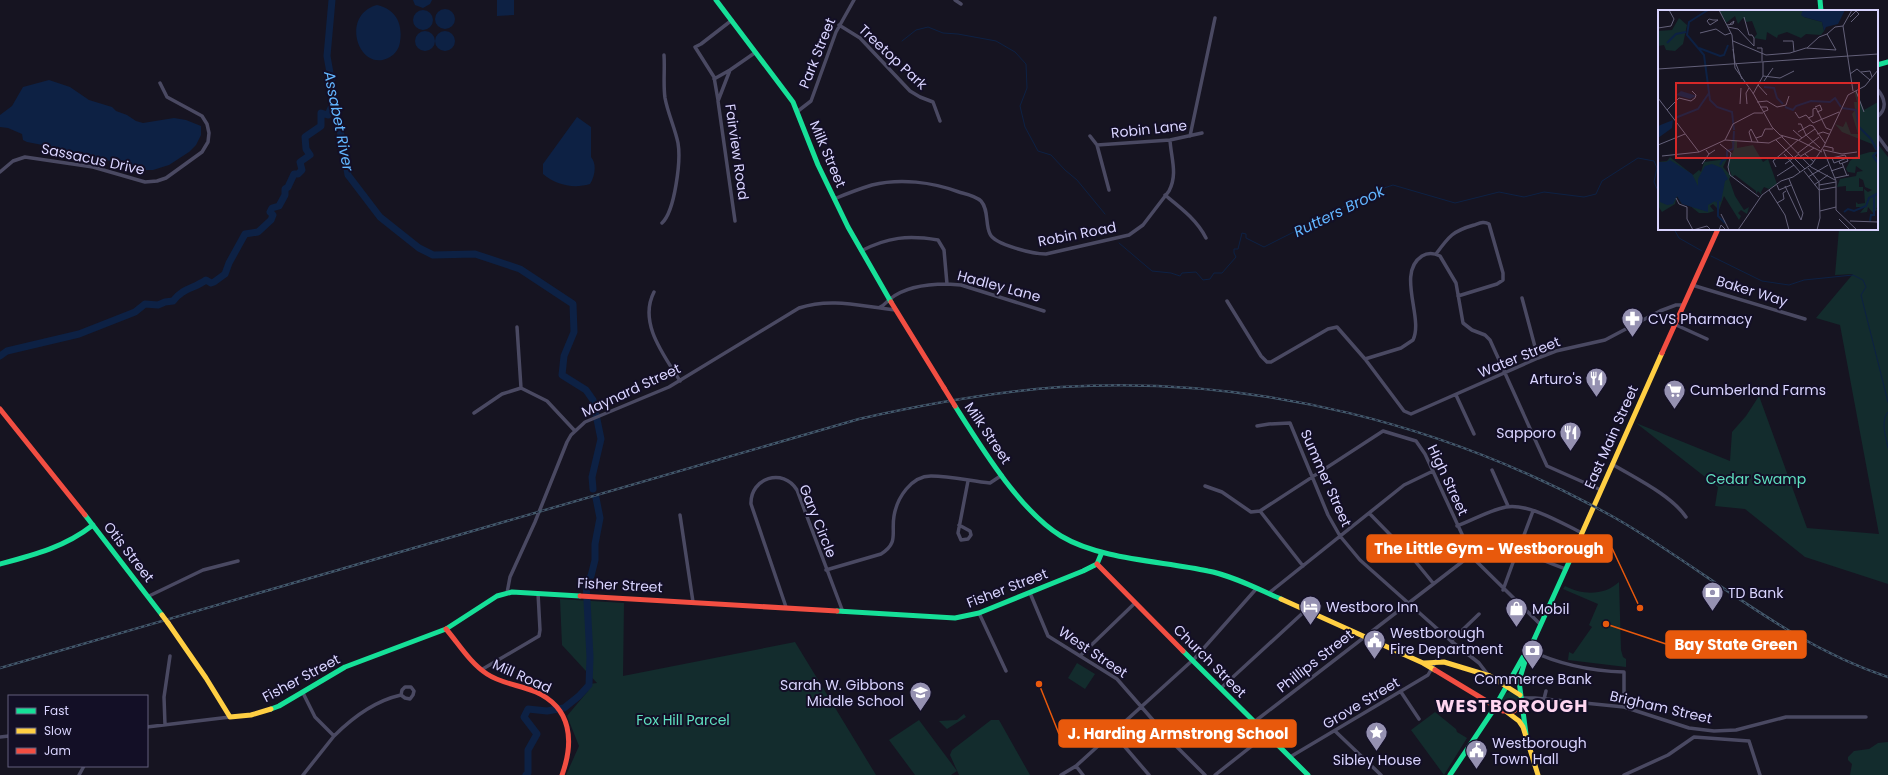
<svg xmlns="http://www.w3.org/2000/svg" width="1888" height="775" font-family="Poppins,sans-serif">
<rect width="100%" height="100%" fill="#161421"/>
<path fill="#132c2d" d="M1877 143 1888 157V584L1805 557 1745 509 1715 506 1718 487 1636 423 1730 461 1732 432 1746 416 1759 396 1807 528 1879 534 1840 325 1816 318 1853 274 1835 275 1839 229H1877Z
M1619 582 1621 650 1623 657 1626 659V667L1568 660 1569 652 1573 654 1592 627 1589 625 1598 604 1563 589 1565 586C1582 595 1604 596 1619 582Z
M560 599 624 603 623 676 795 642 876 775H566L579 746 567 716 588 691 590 684 597 683 562 645Z
M1077 663 1095 674 1085 689 1068 678Z
M1501 701a9 9 0 1 1 18 0a9 9 0 1 1-18 0Z
M1435 712 1456 729 1457 732 1467 738 1444 775 1411 730Z
M964 714 966 717 947 729 939 721 957 720Z
M919 720 957 771 951 775H915L889 740Z
M991 720H999L1030 775H959L950 755 952 750Z
M1888 742V775H1850L1852 764 1848 760V757L1854 751 1869 749 1878 743Z"/>
<path fill="#0d2144" d="M413 0H432L430 4 423 8 415 5Z
M497 0H514V15L497 16Z
M377 5C396 9 403 24 400 42 399 49 395 54 390 57 359 75 339 15 377 5Z
M435 19a10 10 0 1 1 20 0a10 10 0 1 1-20 0Z
M413 20a10 10 0 1 1 20 0a10 10 0 1 1-20 0Z
M415 41a10 10 0 1 1 20 0a10 10 0 1 1-20 0Z
M435 41a10 10 0 1 1 20 0a10 10 0 1 1-20 0Z
M49 80 70 87 89 100 112 107 116 111 127 115 136 121 143 123 174 118 186 120 201 126V135L196 145 189 152 169 165 153 170H142L125 163 74 156 58 148 27 142 23 140 22 134 8 128 0 127V115L12 106 23 87Z
M577 117 591 127V157C597 164 595 176 590 184 573 189 556 185 543 174V164Z"/>
<g fill="none" stroke-linecap="round" stroke-linejoin="round">
<path stroke="#0d2144" stroke-width="1" d="M902 41 916 30 928 27 943 33 958 34 996 41 1015 52 1026 64 1027 88 1020 106 1025 127 1038 151 1051 155 1065 170 1077 180 1105 214
M1674 229 1679 238 1702 251
M1119 243 1152 271 1171 273 1180 276 1182 273 1196 272 1203 280 1210 279 1214 273H1222L1236 257 1234 253V249H1238L1242 233 1246 234V238L1264 247 1375 191 1393 185 1455 203 1499 192 1524 197 1544 192 1584 197 1596 194 1602 181 1638 158 1654 161 1657 168 1654 182 1659 193
M1711 256 1762 281 1789 285 1804 280 1853 275 1863 280 1866 287 1861 295 1888 402
M1888 412C1880 421 1886 437 1888 448"/>
<path stroke="#0d2144" stroke-width="7" d="M332 0 327 56 348 175 380 217 419 248 433 255 475 254 520 269 573 304 574 332 564 356 562 375 586 390 593 400 601 439 592 477 593 489
M0 356 7 351 79 334 135 312 145 304 158 305 165 302 173 301C183 288 193 289 206 280L211 283 214 282 225 274 229 263 245 234 258 232 271 220 273 215 270 212 272 208 279 206 285 195V189L288 187 294 174H298L302 170 300 162 310 155 306 149 305 137 321 126V113L328 115 331 108 336 106
M526 775 528 773V750L537 734 524 717 528 709 547 711 564 708 579 696 589 685 590 657 586 582 591 576 595 560V544L600 518 596 498"/>
<path stroke="#4a4962" stroke-width="3.5" d="M955 0 961 4
M839 25 860 38 910 91 920 97 933 102 940 121
M714 79 730 70
M1877 89C1885 98 1888 109 1877 117
M718 100 714 77 695 47 701 44 732 20
M798 111 811 101 836 32 854 0
M1877 135 1888 150
M1090 136 1097 145 1109 190
M1190 136 1215 18
M1097 145 1170 140 1202 133
M0 172 13 161 25 157 93 167 145 182 157 181 166 178 202 152 208 142 209 133 207 124 202 116 167 97 160 83
M1165 195C1181 208 1197 220 1206 238
M834 199C846 194 859 189 872 185 900 178 932 182 959 192 966 194 976 196 981 201 989 210 985 224 990 234 995 245 1034 254 1046 254L1129 235 1143 225 1169 191C1178 174 1171 158 1170 140
M735 221 718 101 730 70 756 52
M662 223C675 211 681 160 678 143 675 128 668 114 665 98 663 84 665 70 664 55
M861 251C888 237 908 235 938 240L944 250 947 284C928 284 906 286 890 299 886 302 885 305 880 307
M1436 254C1449 236 1453 231 1474 225 1480 223 1484 221 1489 224L1503 273V280L1497 284 1458 296
M947 284 961 285 1044 311
M1692 285 1805 319
M654 292C638 323 664 355 680 381
M1522 298 1538 358
M1227 301 1261 356 1267 362H1271L1328 329 1337 327 1365 359 1404 411 1411 414 1538 358 1556 351 1605 340 1660 311 1676 305H1683
M1674 324 1707 339
M517 327 521 388
M1365 359 1401 348 1413 340C1424 318 1396 273 1422 256 1427 253 1434 253 1440 256L1456 283 1463 323 1472 330 1485 335 1490 340 1547 466 1601 490
M1456 395 1474 434
M474 413 502 394 521 388 547 401 575 431
M1257 426 1269 424 1290 423 1328 515 1340 536 1360 560 1451 641 1479 663 1489 676
M1612 464C1635 478 1671 495 1686 517
M1492 470 1508 506
M1205 486 1222 492 1251 512 1260 511
M1260 511 1383 431 1416 441 1425 454 1473 558 1541 625
M1260 511 1303 566
M1533 511 1521 543C1525 556 1553 564 1566 569
M1369 513 1410 555 1433 583
M680 515 693 602
M959 525 970 531 971 535 968 539 961 540 958 533 968 481
M1457 526C1473 520 1490 510 1506 507 1528 503 1562 523 1582 533
M826 570 881 554C899 543 891 533 894 516 897 498 911 476 931 476 950 476 971 481 990 483L1002 475
M1503 590 1515 557
M507 593 510 577 535 522 567 442 571 435 585 422 669 387 799 308C832 297 863 307 896 310
M1030 593 1048 636 1117 679 1173 743 1205 775
M1269 593 1404 485 1433 471
M149 596 203 570 238 561
M786 607 751 504C750 478 783 467 797 490L843 612
M979 613 1006 671
M1451 641 1479 614
M1529 650C1558 664 1592 671 1624 672V707
M1080 656 1135 603
M481 670 539 636 540 630 538 593
M1221 688 1306 610
M1401 692 1419 719
M303 693 315 717 334 736C353 717 374 701 401 695L402 690 405 687H411L414 691 413 695 410 699 405 698 401 695
M1522 698H1535L1624 707 1689 728 1714 731 1736 730 1786 717H1866
M1544 699 1546 691
M1254 722 1471 555
M165 725 164 697 170 656
M147 727 230 717
M1335 731 1381 775
M1113 733 1149 775
M0 737 9 736
M1290 757 1428 675 1436 661
M1076 766 1083 775
M79 775 84 766
M303 775 334 736
M1061 775 1076 766 1195 658 1257 588
M1215 775 1267 734
M1624 775 1668 755 1694 737 1749 741 1760 775"/>
<path stroke="#16e098" stroke-width="5" d="M716 0 793 102 818 165 848 227 891 302
M1820 0 1821 11
M1877 65 1888 62
M955 406C981 447 1020 511 1061 536 1101 560 1163 561 1208 571 1231 575 1260 590 1281 599
M85 515 162 615
M0 564C34 555 65 547 93 525
M837 611 955 618 979 613 1083 571 1097 564 1102 552
M1183 651 1308 775
M271 709 279 706 345 667 446 629 497 596 512 592 580 596
M1526 734 1519 681 1527 655 1574 551
M1450 775 1492 712 1523 657 1527 655"/>
<path stroke="#ffcf43" stroke-width="5" d="M1574 551 1662 353
M1281 599 1423 663 1435 670
M168 623 206 678 230 717 251 715 271 709
M1424 663 1444 662 1490 676 1520 695
M1507 712 1519 721 1523 727 1538 775"/>
<path stroke="#f24e42" stroke-width="5" d="M891 302 944 388
M1662 353 1718 229
M0 409 85 515
M1097 564 1183 651
M580 596 837 611
M446 629C459 644 470 663 487 674 502 684 520 685 536 692 572 708 574 742 562 775
M1435 670 1503 711H1514L1522 703"/>
<defs>
<path id="rail" d="M0 668 859 419C926 404 992 392 1061 387 1255 375 1448 424 1617 519 1709 572 1785 643 1888 677"/>
</defs>
<use href="#rail" stroke="#43596b" stroke-width="2.5"/>
<use href="#rail" stroke="#130f26" stroke-width="1" stroke-dasharray="3" stroke-linecap="butt"/>
<path stroke="#ffcf43" stroke-width="5" d="M162 615 168 623"/>
<path stroke="#f24e42" stroke-width="5" d="M944 388 955 406"/>
</g>
<defs>
<symbol id="pharmacy-pin" viewBox="-11 -11 22 30"><path d="M0 17L-7.5 6A9.5 9.5 0 1 1 7.5 6Z" fill="#9591b1" stroke="#130f26"/><path d="M-2-6h4v4h4v4h-4v4h-4v-4h-4v-4h4Z" fill="#fff"/></symbol>
<symbol id="restaurant-pin" viewBox="-11 -11 22 30"><path d="M0 17L-7.5 6A9.5 9.5 0 1 1 7.5 6Z" fill="#9591b1" stroke="#130f26"/><path d="M-5-6h1v4h1v-4h1v4h1v-4h1v5L-1.5 .5V6h-2V.5L-5-1ZM5-6V6H3V1.5H1.5Q1.5-4 5-6Z" fill="#fff"/></symbol>
<symbol id="supermarket-pin" viewBox="-11 -11 22 30"><path d="M0 17L-7.5 6A9.5 9.5 0 1 1 7.5 6Z" fill="#9591b1" stroke="#130f26"/><path d="M-6-5.5h2.5l.6 2H6L4.5 2H-2.5L-4.4-4H-6ZM-1.5 3.2a1.3 1.3 0 1 0 .1 0ZM3 3.2a1.3 1.3 0 1 0 .1 0Z" fill="#fff"/></symbol>
<symbol id="bank-pin" viewBox="-11 -11 22 30"><path d="M0 17L-7.5 6A9.5 9.5 0 1 1 7.5 6Z" fill="#9591b1" stroke="#130f26"/><path d="M-6-4H6V4H-6ZM0-2.3a2.3 2.3 0 1 0 0 4.6a2.3 2.3 0 1 0 0-4.6Z" fill="#fff"/></symbol>
<symbol id="hotel-pin" viewBox="-11 -11 22 30"><path d="M0 17L-7.5 6A9.5 9.5 0 1 1 7.5 6Z" fill="#9591b1" stroke="#130f26"/><path d="M-6-4.5h1.5V1H6V5H4.5V3h-9V5H-6ZM-4 0a1.8 1.8 0 1 1 3.6 0ZM.5 0V-2.5h3Q6-2.5 6 0Z" fill="#fff"/></symbol>
<symbol id="shop-pin" viewBox="-11 -11 22 30"><path d="M0 17L-7.5 6A9.5 9.5 0 1 1 7.5 6Z" fill="#9591b1" stroke="#130f26"/><path d="M-5-2.5h2.3a2.7 3.5 0 0 1 5.4 0H5L5.5 6h-11ZM-1.5-2.5h3a1.5 2.3 0 0 0-3 0Z" fill="#fff"/></symbol>
<symbol id="civic-pin" viewBox="-11 -11 22 30"><path d="M0 17L-7.5 6A9.5 9.5 0 1 1 7.5 6Z" fill="#9591b1" stroke="#130f26"/><path d="M-.6-6.5H3V-4.5H.6V-3L4-1V1h2V6H-6V1h2V-1L-.6-3ZM-1.2 2.5V6h2.4V2.5Z" fill="#fff"/></symbol>
<symbol id="school-pin" viewBox="-11 -11 22 30"><path d="M0 17L-7.5 6A9.5 9.5 0 1 1 7.5 6Z" fill="#9591b1" stroke="#130f26"/><path d="M0-5L7-2L0 1L-7-2ZM-4 1L0 2.5L4 1V4Q0 6-4 4Z" fill="#fff"/></symbol>
<symbol id="sight-pin" viewBox="-11 -11 22 30"><path d="M0 17L-7.5 6A9.5 9.5 0 1 1 7.5 6Z" fill="#9591b1" stroke="#130f26"/><path d="M0-6L1.8-2.2L6-1.7L2.9 1.2L3.7 5.4L0 3.3L-3.7 5.4L-2.9 1.2L-6-1.7L-1.8-2.2Z" fill="#fff"/></symbol>
</defs>
<g fill-rule="evenodd">
<use href="#pharmacy-pin" x="1620" y="306" width="25" height="34"/>
<use href="#restaurant-pin" x="1584" y="366" width="25" height="34"/>
<use href="#supermarket-pin" x="1662" y="378" width="25" height="34"/>
<use href="#restaurant-pin" x="1558" y="420" width="25" height="34"/>
<use href="#bank-pin" x="1700" y="580" width="25" height="34"/>
<use href="#hotel-pin" x="1298" y="594" width="25" height="34"/>
<use href="#shop-pin" x="1504" y="596" width="25" height="34"/>
<use href="#civic-pin" x="1362" y="628" width="25" height="34"/>
<use href="#bank-pin" x="1520" y="638" width="25" height="34"/>
<use href="#school-pin" x="908" y="680" width="25" height="34"/>
<use href="#sight-pin" x="1364" y="720" width="25" height="34"/>
<use href="#civic-pin" x="1464" y="738" width="25" height="34"/>
</g>
<g text-anchor="middle" dominant-baseline="central" stroke-width="4" stroke-linejoin="round" paint-order="stroke">
<g font-size="14" fill="#d9d4ff" stroke="#130f26">
<text transform="translate(817 53) rotate(-68)">Park Street</text>
<text transform="translate(893 57) rotate(43)">Treetop Park</text>
<text transform="translate(1149 129) rotate(-6)">Robin Lane</text>
<text transform="translate(737 152) rotate(82)">Fairview Road</text>
<text transform="translate(828 154) rotate(67)">Milk Street</text>
<text transform="translate(93 159) rotate(12)">Sassacus Drive</text>
<text transform="translate(1077 234) rotate(-11)">Robin Road</text>
<text transform="translate(999 286) rotate(15)">Hadley Lane</text>
<text transform="translate(1752 291) rotate(17)">Baker Way</text>
<text transform="translate(1519 357) rotate(-22)">Water Street</text>
<text transform="translate(631 390) rotate(-25)">Maynard Street</text>
<text transform="translate(988 433) rotate(56)">Milk Street</text>
<text transform="translate(1611 437) rotate(-66)">East Main Street</text>
<text transform="translate(1326 478) rotate(66)">Summer Street</text>
<text transform="translate(1448 480) rotate(65)">High Street</text>
<text transform="translate(818 521) rotate(68)">Gary Circle</text>
<text transform="translate(129 552) rotate(52)">Otis Street</text>
<text transform="translate(620 585) rotate(3)">Fisher Street</text>
<text transform="translate(1007 588) rotate(-21)">Fisher Street</text>
<text transform="translate(1093 652) rotate(34)">West Street</text>
<text transform="translate(1210 661) rotate(45)">Church Street</text>
<text transform="translate(1315 661) rotate(-38)">Phillips Street</text>
<text transform="translate(522 676) rotate(24)">Mill Road</text>
<text transform="translate(301 678) rotate(-28)">Fisher Street</text>
<text transform="translate(1361 703) rotate(-31)">Grove Street</text>
<text transform="translate(1661 707) rotate(13)">Brigham Street</text>
</g>
<g font-size="14" fill="#d9d4ff" stroke="#130f26" text-anchor="start">
<text x="1648" y="319">CVS Pharmacy</text>
<text x="1582" y="379" text-anchor="end">Arturo's</text>
<text x="1690" y="390">Cumberland Farms</text>
<text x="1556" y="433" text-anchor="end">Sapporo</text>
<text x="1728" y="593">TD Bank</text>
<text x="1326" y="607">Westboro Inn</text>
<text x="1532" y="609">Mobil</text>
<text x="1390" y="633">Westborough<tspan x="1390" dy="16">Fire Department</tspan></text>
<text x="1533" y="679" text-anchor="middle">Commerce Bank</text>
<text x="904" y="685" text-anchor="end">Sarah W. Gibbons<tspan x="904" dy="16">Middle School</tspan></text>
<text x="1492" y="743">Westborough<tspan x="1492" dy="16">Town Hall</tspan></text>
<text x="1377" y="760" text-anchor="middle">Sibley House</text>
</g>
<g font-size="14" fill="#5fe0c0" stroke="#130f26">
<text x="1756" y="479">Cedar Swamp</text>
<text x="683" y="720">Fox Hill Parcel</text>
</g>
<g font-size="15" font-style="italic" fill="#62b6ff" stroke="#130f26">
<text transform="translate(339 121) rotate(79)">Assabet River</text>
<text transform="translate(1339 211) rotate(-26)">Rutters Brook</text>
</g>
<g font-size="18" font-weight="bold" letter-spacing="1" fill="#ffd6f0" stroke="#130f26">
<text x="1512" y="705">WESTBOROUGH</text>
</g>
</g>
<g transform="translate(1658 10)">
<rect width="220" height="220" fill="#161421"/>
<path d="M61 0H145L146 7 164 12 166 21 163 25 148 24 143 28 129 22 120 25 119 28 109 22 108 30 96 28 99 24 94 11 88 12 85 8 80 14 77 6 68 13ZM21 8 29 15 25 34 17 41 8 40 6 35 0 36V21L14 20ZM198 80 206 100 220 92V140H217L214 134 184 122 177 114 185 117 188 111 193 124H200L194 104 197 100 196 92H199L196 81ZM73 131H79V138L95 135 105 152 110 149 119 174 111 179 106 177 103 182 104 185 100 181 98 184V181L77 165 74 167 70 154 76 139ZM212 142H218L217 145 220 149V196L218 199H220L215 203 210 197 209 202 202 203 207 197H198V192L200 194 207 193 206 179 210 182 214 180 207 177 205 170 201 168V177H205V181H188V176L179 177 182 169 198 166 199 162 205 161 198 156 197 163 190 162 188 159 192 151 198 146ZM12 147 35 165 41 160 43 162 46 152 69 149 65 157 73 166 71 169 77 186 86 200 91 197 89 204 83 200 80 203 83 206 81 210 66 186 61 200 55 194 52 196 56 201 50 203H41L31 195 24 194 19 186 17 194 4 202 0 196V152L9 151Z" fill="#132c2d"/>
<path d="M145 0H187L180 14 168 17 166 21 164 12 146 7 143 5ZM23 81 36 85 38 86 32 89 18 85ZM15 110 14 118 0 128V116ZM12 150 34 164 40 176V169L47 156 54 154 64 158 70 169 67 171 63 192 59 190 58 193 57 191 50 195V202L24 194 19 186 15 194 9 195 2 192 0 152H8Z" fill="#0d2144"/>
<path fill="none" stroke="#0d2144" stroke-width="2" d="M50 0 31 12 29 25 46 45 52 90 59 97 74 102 76 120M9 33 18 24 28 22M41 38 62 46 66 45 70 35M106 77 116 78 119 88 125 94M127 97 135 100 138 96 153 91 172 92 177 88 183 97M184 98 198 100 201 117 213 129 219 140M17 108 40 99 51 83M219 142 215 146 220 153M62 155 64 151 69 148V141L75 139 76 121M60 191V206L67 213M186 202 190 199 196 201 208 196 211 188 218 184M212 211 213 205H216V186L220 183"/>
<path fill="none" stroke="#64617a" stroke-width="1" d="M61 0 74 25 77 58 95 83 114 117 122 125 140 130 164 142M194 0 185 16 195 81M86 7 91 25H94L96 28V36M192 7 198 1 201 4 193 12M51 9 55 10H60L52 15 49 11ZM69 15 75 14 76 11 72 14M70 17 80 19 96 36M0 18 13 16 16 9 11 0M42 23 58 19 67 25 73 23M169 24 178 40M75 31 108 45 132 43 148 38 178 40M125 31H135L136 42M99 38H104V51M149 38 161 27 169 24 177 17 185 16M75 39 77 53M78 54 84 69M0 59 220 44M203 62 212 61 214 67M192 64 199 59 212 70M105 66 122 68 136 61M106 71 115 58M100 75 109 85M198 81 206 102M95 84 105 66V52M0 88 41 142 67 130 111 133 125 126M99 92 109 91 119 97 128 95 131 86M82 94 83 78M89 94 88 83 91 78M102 97H109L110 100 105 102M157 97 162 95 164 100 159 102M9 100 21 88 33 91 37 88 38 85 34 81M137 102 141 108 148 105 155 113 181 102M150 108 155 106V99L158 98 168 118 173 120M140 114H143L148 125 162 138M135 120 144 128M140 122 152 115 155 116 167 133M159 124 165 122 171 124M124 127 153 157M98 128 104 126 107 119H115M67 130 75 114 96 103H105M118 130 147 159M141 130 157 119M94 132 91 122 93 119 100 132M62 134 73 143 70 157 72 165 101 187M0 135 27 124M166 136 175 138V141M165 139 178 171V200L199 220M48 140 51 144 57 140M166 140 184 144 199 142M140 143 161 127M126 144 142 162M147 144 156 152M4 146 41 142M143 146 156 138M174 148 176 153 189 148M169 149 187 145 190 151 182 154 181 151M184 153 189 166M44 154 51 144M127 154 141 144M118 157 115 151 140 130M153 157 177 170M150 158 161 172 162 208 159 220M146 161 161 180 178 177M173 161 185 157M119 166 136 155M150 167 170 155M177 168 191 165M119 175 121 180 133 175M156 175 170 165M161 175 178 172M127 176 143 210 145 203 131 169M111 180 127 205 131 220M18 188 21 194 29 197V209L35 220M119 193 126 189 125 183 128 181M162 201 178 197M63 204 71 220M181 209 192 220M192 211 220 212M35 220 49 216 53 220M61 220 63 215 68 220M80 220 104 185 123 171 135 167 154 154 166 136 190 85 207 76 220 60"/>
<path fill="#d62828" fill-opacity="0.15" stroke="#d62828" stroke-width="2" d="M18 73H201V148H18Z"/>
<rect width="220" height="220" fill="none" stroke="#d9d4ff" stroke-width="2"/>
</g>
<path fill="none" stroke="#e8590c" stroke-width="1.5" d="M1640 608L1612 548M1606 624L1666 644M1039 684L1059 734"/>
<g fill="#e8590c" stroke="#130f26" stroke-width="1.5">
<circle cx="1640" cy="608" r="4"/>
<circle cx="1606" cy="624" r="4"/>
<circle cx="1039" cy="684" r="4"/>
</g>
<g fill="#e8590c" stroke="#e8590c" stroke-width="1.5">
<rect x="1367" y="535" width="245" height="27" rx="4"/>
<rect x="1666" y="631" width="140" height="27" rx="4"/>
<rect x="1059" y="720" width="237" height="27" rx="4"/>
</g>
<g font-size="15" text-anchor="middle" font-weight="bold" fill="#fff">
<text x="1489" y="554">The Little Gym - Westborough</text>
<text x="1736" y="650">Bay State Green</text>
<text x="1178" y="739">J. Harding Armstrong School</text>
</g>
<rect x="8" y="695" width="140" height="72" fill="#130f26" stroke="#625e7d"/>
<rect x="16" y="708" width="20" height="6" fill="#16e098" stroke="#625e7d"/>
<text x="44" y="715" font-size="12" fill="#d9d4ff">Fast</text>
<rect x="16" y="728" width="20" height="6" fill="#ffcf43" stroke="#625e7d"/>
<text x="44" y="735" font-size="12" fill="#d9d4ff">Slow</text>
<rect x="16" y="748" width="20" height="6" fill="#f24e42" stroke="#625e7d"/>
<text x="44" y="755" font-size="12" fill="#d9d4ff">Jam</text>
</svg>
